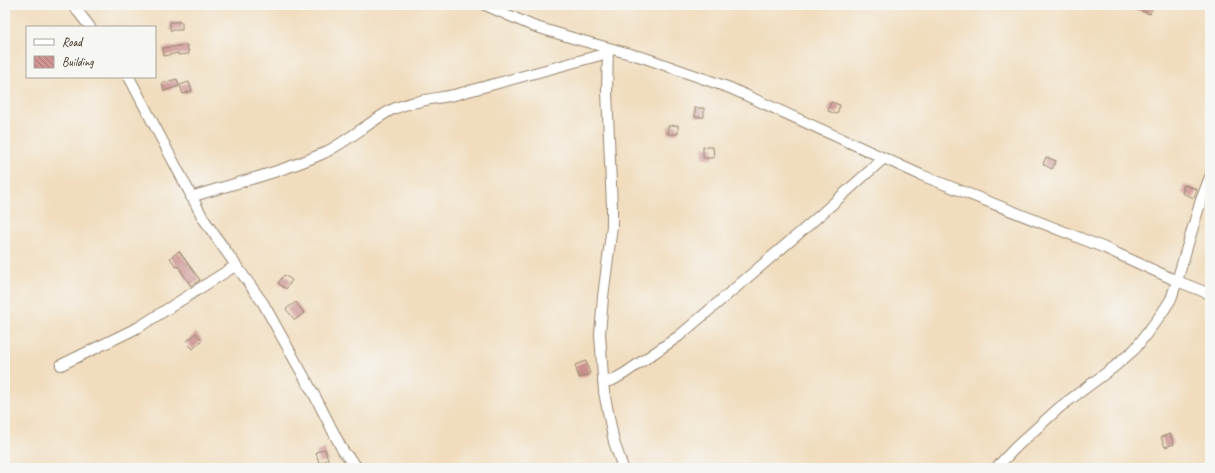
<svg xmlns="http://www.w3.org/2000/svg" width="1215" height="473" font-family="Caveat,sans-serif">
<defs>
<pattern id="building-back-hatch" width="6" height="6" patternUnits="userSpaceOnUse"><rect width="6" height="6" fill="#cf9391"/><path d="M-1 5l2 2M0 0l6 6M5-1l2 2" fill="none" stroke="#a97876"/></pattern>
</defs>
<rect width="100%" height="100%" fill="#f6f6f2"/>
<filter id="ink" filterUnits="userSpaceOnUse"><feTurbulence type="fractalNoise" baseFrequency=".025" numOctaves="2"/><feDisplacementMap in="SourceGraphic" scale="8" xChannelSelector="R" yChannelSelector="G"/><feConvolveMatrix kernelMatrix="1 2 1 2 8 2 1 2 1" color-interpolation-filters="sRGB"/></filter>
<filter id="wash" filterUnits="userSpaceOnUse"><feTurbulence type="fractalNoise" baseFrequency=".012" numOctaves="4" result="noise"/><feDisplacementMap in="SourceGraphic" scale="16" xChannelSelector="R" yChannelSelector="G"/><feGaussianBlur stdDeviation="0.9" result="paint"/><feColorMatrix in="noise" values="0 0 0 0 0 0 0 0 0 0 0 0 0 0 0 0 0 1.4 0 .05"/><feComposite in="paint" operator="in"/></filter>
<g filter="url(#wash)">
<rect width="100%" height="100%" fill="#f1ddbe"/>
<g id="blocks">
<path fill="url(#building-back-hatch)" d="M1126 5H1153L1150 14 1126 6Z
M170 22H182V30H170Z
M187 45 189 54 178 55V53L164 56 163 48Z
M177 79 179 86 164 91 162 83Z
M189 82 192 91 183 94 180 85Z
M831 102 840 105 837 114 828 111Z
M695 108H704V117H695Z
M678 125V134H668V126Z
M703 147H713L714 158H703Z
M1046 157 1056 161 1052 169 1043 164Z
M1184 185 1197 189 1194 198 1182 193Z
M179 251 200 280 191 286 178 266 176 267 170 258Z
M284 275 292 280 286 289 278 283Z
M296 302 304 313 295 320 286 309Z
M196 333 202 340 193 349 186 342Z
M586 361 590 374 579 378 575 365Z
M1170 434 1174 444 1165 447 1161 437Z
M325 449 328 460 319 463 316 452Z"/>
</g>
</g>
<g filter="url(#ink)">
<use href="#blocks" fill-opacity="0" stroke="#96846e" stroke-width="1"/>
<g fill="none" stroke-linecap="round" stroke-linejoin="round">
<defs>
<path id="street" d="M73 5 90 27
M485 5 533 26 576 39 645 58 730 88 921 175 1105 248 1177 281 1210 294
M608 48 607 92 612 207V226L603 297 600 334 604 392 614 442 623 468
M129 77 203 218 218 240 263 303 317 400 343 451 358 468
M191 197C235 183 282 172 324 153 348 141 368 123 391 110 410 101 434 99 454 95L608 53
M61 365 139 327 235 266
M603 382 613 380 625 373 679 336 810 224 883 159
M996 468 1016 447 1060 407 1114 367 1135 349 1162 313 1171 299 1177 281 1201 200 1210 177"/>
</defs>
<use href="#street" stroke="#96846e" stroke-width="12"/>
<use href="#street" stroke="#fff" stroke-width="10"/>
</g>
</g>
<rect width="1215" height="473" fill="none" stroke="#f6f6f2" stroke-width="20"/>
<rect x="26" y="26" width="130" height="52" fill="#f6f6f2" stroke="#aba49d"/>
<rect x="34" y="39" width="20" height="6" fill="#ffffff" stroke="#aba49d"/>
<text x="62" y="46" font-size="12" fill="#3b2a1e">Road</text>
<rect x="34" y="56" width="20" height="12" fill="url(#building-back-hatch)" stroke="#aba49d"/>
<text x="62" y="66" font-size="12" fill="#3b2a1e">Building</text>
</svg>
